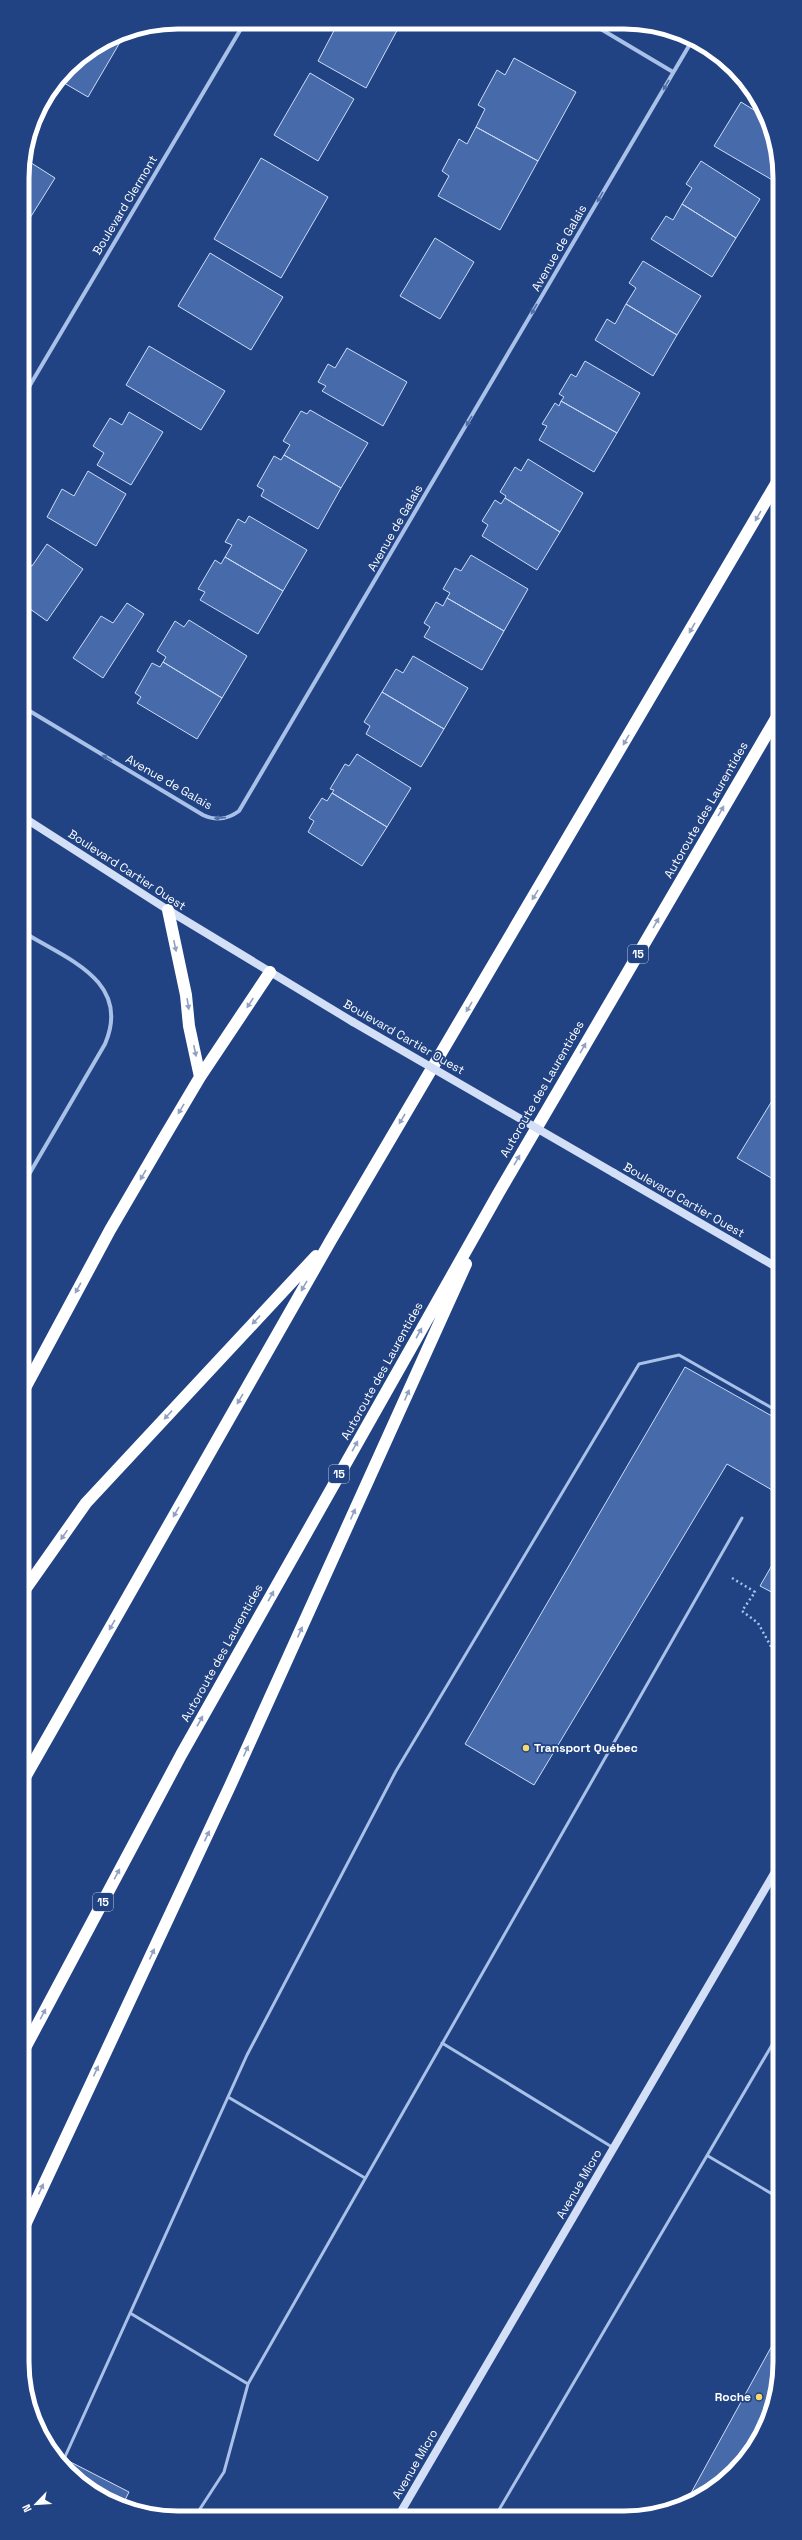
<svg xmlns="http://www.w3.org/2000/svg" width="802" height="2540" font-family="'Space Grotesk',sans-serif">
<rect width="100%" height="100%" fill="#214383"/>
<path fill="#466aaa" stroke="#cddcf6" d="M338 23H401L366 88 318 61Z
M126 32 88 97 59 80 68 67 118 34Z
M514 58 576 92 538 161 476 127 485 109 478 105 497 70 505 75Z
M310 73 354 99 318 161 274 135Z
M741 102 767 118 777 148 773 158 777 161V176L774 181 714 146Z
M476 127 538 161 500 230 438 196 449 176 442 171 459 139 467 144Z
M261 158 328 197 281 278 214 239Z
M25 159 55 178 25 226 22 224V168Z
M701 161 760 199 736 238 682 204 692 188 686 184Z
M682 204 736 238 712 277 651 239 666 216 673 220Z
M435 238 474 262 440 319 400 296Z
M210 253 283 297 251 350 178 306Z
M643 261 701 296 677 335 626 304 636 288 629 283Z
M626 304 677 335 653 376 595 340 607 319 615 324Z
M149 346 225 391 201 430 126 385Z
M347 348 407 382 383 426 322 391 326 386 318 382 328 364 335 368Z
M585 361 640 393 617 433 561 401 564 397 559 394 571 374 576 377Z
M561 401 617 433 594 472 539 440 547 426 542 424 555 403 559 406Z
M310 410 368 443 341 488 284 455 290 445 283 441 301 411 307 414Z
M129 412 163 432 131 485 97 465 104 453 93 446 110 418 122 425Z
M284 455 341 488 318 529 261 496 264 490 257 486 274 456 281 460Z
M528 459 583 493 560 532 505 498 506 496 500 492 515 467 521 471Z
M88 471 126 494 96 546 47 517 62 489 74 496Z
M505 498 560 532 537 570 482 536 488 525 482 521 495 500 501 504Z
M249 516 307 550 283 591 225 557 232 545 225 542 238 519 245 523Z
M47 544 83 569 47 621 23 604V562L32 566Z
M471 555 528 589 504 631 447 598 450 593 443 589 455 568 461 571Z
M225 557 283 591 258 634 200 600 205 592 198 589 215 560 221 564Z
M447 598 504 631 482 670 424 637 430 627 424 623 436 602 443 606Z
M127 603 144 614 103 678 73 658 101 616 113 623Z
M189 620 247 656 222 698 163 662 166 657 157 651 175 621 184 627Z
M413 656 468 688 444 729 382 692 396 669 403 673Z
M163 662 222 698 197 739 137 703 141 697 135 693 152 663 160 667Z
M382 692 444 729 421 767 366 734 370 726 364 722Z
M357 754 411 788 387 827 332 793 334 790 330 789 345 764 349 766Z
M332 793 387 827 362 866 308 832 314 821 309 818 322 798 327 801Z
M778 1064V1077L772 1074Z
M775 1096 778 1098V1182L737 1158Z
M685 1367 779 1420V1494L727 1464 534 1785 465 1744Z
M779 1553V1596L760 1586Z
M780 2331V2372L768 2422 741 2465 702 2497 685 2504Z
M55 2454 129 2492 122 2506 109 2502 68 2473Z"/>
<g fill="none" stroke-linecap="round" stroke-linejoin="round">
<path stroke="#a9c0e8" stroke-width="2.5" stroke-dasharray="2 3" stroke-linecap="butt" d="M732 1578 755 1592 742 1611 758 1623 773 1650"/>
<path stroke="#a9c0e8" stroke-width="3" d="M442 2043 612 2147
M228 2097 365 2178
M708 2156 779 2198
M130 2313 248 2384
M64 2459 247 2055 396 1771 639 1364 679 1355 779 1412
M196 2515 224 2472 248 2384 742 1518
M496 2515 779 2033"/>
<path stroke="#a9c0e8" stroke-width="4" d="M594 25 673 72
M23 397 245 22
M23 707 203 815C216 821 227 820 239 811L693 39
M23 932C67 959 132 981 105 1044L24 1183"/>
<path stroke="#d3dff7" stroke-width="8" d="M23 817 168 910 353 1022
M614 1173 778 1268
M399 2515 779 1865"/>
<path stroke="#fff" stroke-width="12" d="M168 910 186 995 189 1026 200 1077
M24 1390 110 1230 162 1141 200 1077 270 972
M24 1591 86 1503 316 1256
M24 1779 331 1240 777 482
M25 2048 181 1755 498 1194 778 715
M25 2225 230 1786 466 1264"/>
<path stroke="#d3dff7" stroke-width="8" d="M353 1022 614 1173"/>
</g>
<defs><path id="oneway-solid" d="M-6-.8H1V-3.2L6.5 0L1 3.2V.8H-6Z"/></defs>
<g fill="#516fa6">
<use href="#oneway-solid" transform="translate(666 85) rotate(120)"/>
<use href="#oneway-solid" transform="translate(600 197) rotate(120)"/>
<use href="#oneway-solid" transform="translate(534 309) rotate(120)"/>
<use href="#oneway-solid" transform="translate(469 421) rotate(120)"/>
<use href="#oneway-solid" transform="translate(107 758) rotate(-149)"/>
<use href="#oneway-solid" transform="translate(220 818) rotate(175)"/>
</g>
<g fill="#90a1c1">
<use href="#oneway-solid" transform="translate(758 516) rotate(120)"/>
<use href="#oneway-solid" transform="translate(692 628) rotate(120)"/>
<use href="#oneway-solid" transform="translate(626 740) rotate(120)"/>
<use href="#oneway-solid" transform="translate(721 811) rotate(-60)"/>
<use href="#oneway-solid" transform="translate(535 895) rotate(121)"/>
<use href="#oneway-solid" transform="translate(656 923) rotate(-60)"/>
<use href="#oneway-solid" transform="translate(175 946) rotate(78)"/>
<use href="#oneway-solid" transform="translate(250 1003) rotate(123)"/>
<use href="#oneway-solid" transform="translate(188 1004) rotate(81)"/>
<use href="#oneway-solid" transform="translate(469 1007) rotate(121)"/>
<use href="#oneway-solid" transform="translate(583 1048) rotate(-60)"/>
<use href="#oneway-solid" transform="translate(195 1051) rotate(78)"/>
<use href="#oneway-solid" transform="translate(181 1109) rotate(121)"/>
<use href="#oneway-solid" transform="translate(402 1119) rotate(121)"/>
<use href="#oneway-solid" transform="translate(517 1160) rotate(-60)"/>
<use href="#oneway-solid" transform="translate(143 1175) rotate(120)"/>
<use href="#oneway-solid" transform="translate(304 1286) rotate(120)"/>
<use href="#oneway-solid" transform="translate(78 1288) rotate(119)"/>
<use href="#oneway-solid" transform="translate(256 1320) rotate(133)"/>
<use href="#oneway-solid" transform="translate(419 1333) rotate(-61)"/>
<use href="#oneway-solid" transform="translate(407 1395) rotate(-66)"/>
<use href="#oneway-solid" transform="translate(240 1399) rotate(120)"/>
<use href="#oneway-solid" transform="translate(168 1415) rotate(133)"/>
<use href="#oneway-solid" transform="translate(355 1446) rotate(-61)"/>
<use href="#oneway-solid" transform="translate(176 1512) rotate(120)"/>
<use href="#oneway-solid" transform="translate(353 1514) rotate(-66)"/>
<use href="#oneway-solid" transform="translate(64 1535) rotate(125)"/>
<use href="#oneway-solid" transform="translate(271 1596) rotate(-61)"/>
<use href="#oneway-solid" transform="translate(112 1625) rotate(120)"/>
<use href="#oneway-solid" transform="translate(300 1632) rotate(-66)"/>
<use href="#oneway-solid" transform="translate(200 1721) rotate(-61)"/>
<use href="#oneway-solid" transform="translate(246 1751) rotate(-66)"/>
<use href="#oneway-solid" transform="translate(207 1836) rotate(-65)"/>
<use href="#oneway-solid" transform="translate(117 1874) rotate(-62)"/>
<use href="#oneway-solid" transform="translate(152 1954) rotate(-65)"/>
<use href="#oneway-solid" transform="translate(43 2014) rotate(-62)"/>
<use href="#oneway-solid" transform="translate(96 2071) rotate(-65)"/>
<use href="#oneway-solid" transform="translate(41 2189) rotate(-65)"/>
</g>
<g fill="#f5d96a" stroke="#214383" stroke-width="1.5">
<circle cx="526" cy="1748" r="4"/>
<circle cx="759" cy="2397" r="4"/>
</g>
<g text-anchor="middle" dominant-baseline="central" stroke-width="3.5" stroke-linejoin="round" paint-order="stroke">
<g fill="#214383" stroke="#bcc7da" stroke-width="1">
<rect x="628" y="945" width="20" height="18" rx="3"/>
<rect x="329" y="1465" width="20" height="18" rx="3"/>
<rect x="93" y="1893" width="20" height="18" rx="3"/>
</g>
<g font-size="11" font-weight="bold" fill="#fff">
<text x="638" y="954">15</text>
<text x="339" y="1474">15</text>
<text x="103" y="1902">15</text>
</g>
<g font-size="12" fill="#fff" stroke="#214383">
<text transform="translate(125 205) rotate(-59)">Boulevard Clermont</text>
<text transform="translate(559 248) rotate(-60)">Avenue de Galais</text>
<text transform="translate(395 528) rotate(-60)">Avenue de Galais</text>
<text transform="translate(169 782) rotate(30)">Avenue de Galais</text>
<text transform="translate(706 810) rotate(-60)">Autoroute des Laurentides</text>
<text transform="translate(127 870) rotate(33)">Boulevard Cartier Ouest</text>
<text transform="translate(404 1037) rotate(30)">Boulevard Cartier Ouest</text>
<text transform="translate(542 1089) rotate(-60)">Autoroute des Laurentides</text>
<text transform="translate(684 1200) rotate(30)">Boulevard Cartier Ouest</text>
<text transform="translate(382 1371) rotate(-61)">Autoroute des Laurentides</text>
<text transform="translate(222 1653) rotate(-61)">Autoroute des Laurentides</text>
<text transform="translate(579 2184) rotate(-60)">Avenue Micro</text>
<text transform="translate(415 2464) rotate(-60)">Avenue Micro</text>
</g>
<g font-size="12" font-weight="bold" fill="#fff" stroke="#214383" text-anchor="start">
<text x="534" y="1748">Transport Québec</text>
<text x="751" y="2397" text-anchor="end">Roche</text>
</g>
</g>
<path d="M0 0H802V2540H0ZM178 29H624A149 149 0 0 1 773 178V2362A149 149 0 0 1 624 2511H178A149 149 0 0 1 29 2362V178A149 149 0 0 1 178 29Z" fill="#214383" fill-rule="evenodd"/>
<path fill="none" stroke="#fff" stroke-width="5" d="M178 29H624A149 149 0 0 1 773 178V2362A149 149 0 0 1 624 2511H178A149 149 0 0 1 29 2362V178A149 149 0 0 1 178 29Z"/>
<g transform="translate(36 2504) rotate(245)" stroke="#214383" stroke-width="3" paint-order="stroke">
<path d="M0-3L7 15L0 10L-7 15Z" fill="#ffffff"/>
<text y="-6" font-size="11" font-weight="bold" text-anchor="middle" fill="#ffffff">N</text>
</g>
</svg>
